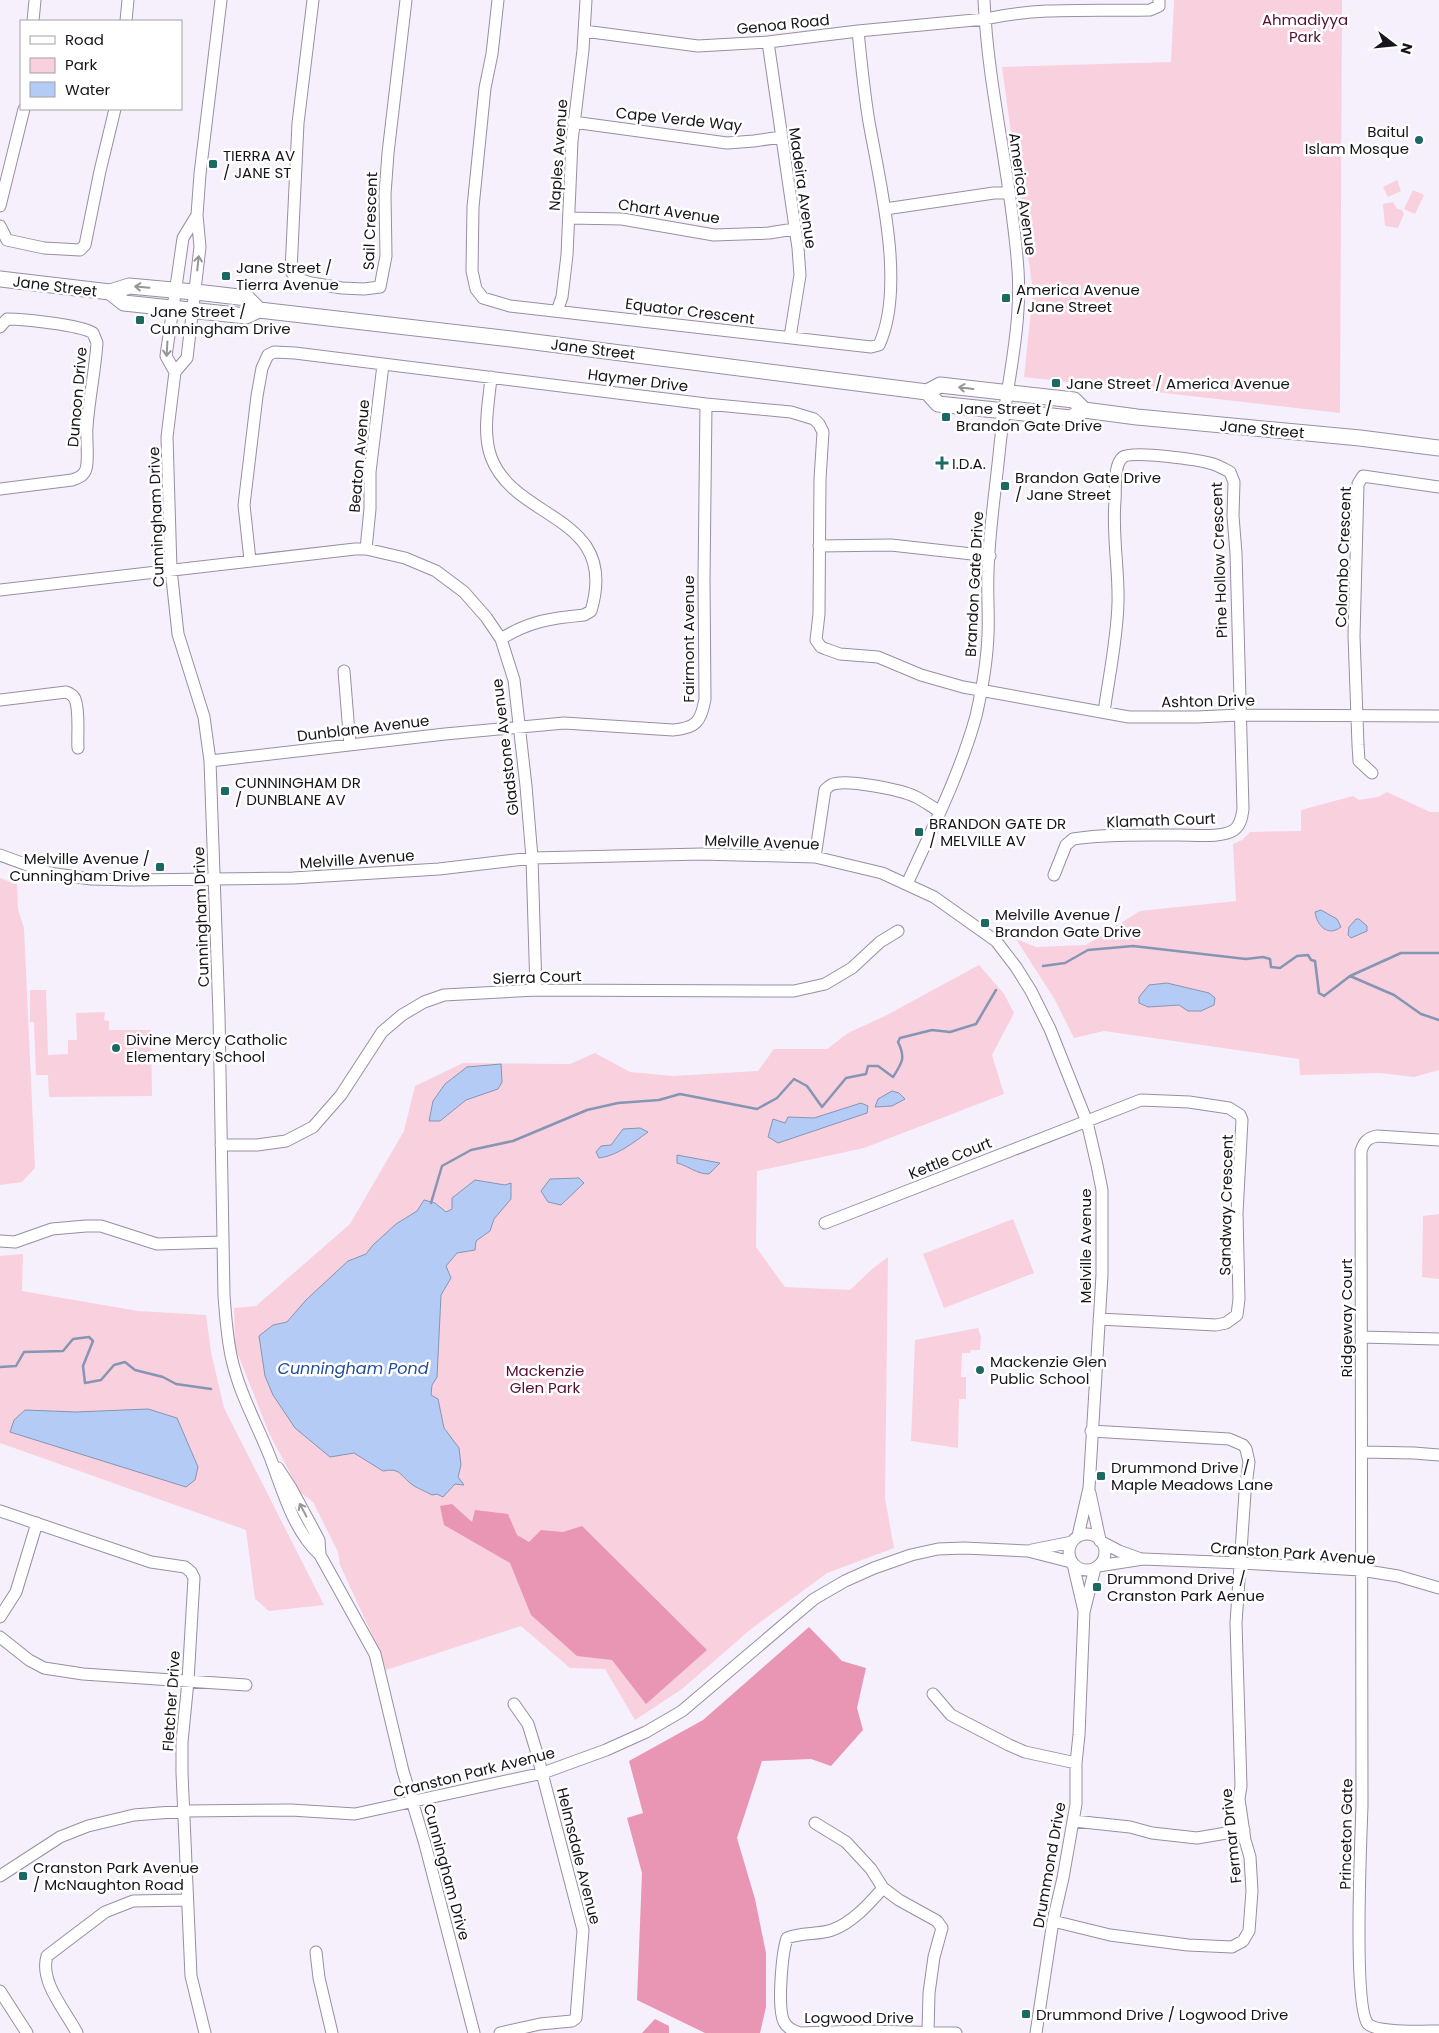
<svg xmlns="http://www.w3.org/2000/svg" width="1439" height="2033" font-family="Poppins,sans-serif">
<rect width="100%" height="100%" fill="#f6f0fc"/>
<path fill="#f9d0de" d="M1174 0H1342L1340 413 1024 377 1033 292 1002 67 1171 62Z
M1397 180 1401 191 1388 197 1383 187Z
M1413 190 1424 195 1415 214 1404 209Z
M1393 202 1397 209 1402 210 1404 214 1398 228 1385 226 1383 204Z
M1387 792 1430 812H1439V1070L1414 1077 1380 1073 1300 1075 1299 1059 1104 1031 1074 1038 1055 1000 1016 939 1036 947 1086 945 1140 911 1236 901 1233 844 1242 840 1250 832 1301 831V810L1353 796 1359 800 1378 797Z
M0 878 17 884 18 909 24 928 35 1168 22 1182 0 1185Z
M979 965 1004 994 1014 1013 992 1055 1004 1094 864 1148 757 1171 756 1247 785 1287 850 1290 872 1269 888 1257 885 1498 894 1548 827 1573 751 1629 682 1689 635 1720 605 1669 570 1668 521 1626 386 1670 374 1639 340 1565 338 1552 313 1502 300 1492 269 1433 235 1347 234 1308 256 1306 350 1224 404 1131 415 1086 463 1063 570 1064 595 1053 630 1072 673 1076 758 1071 774 1049H827L848 1033 885 1016Z
M30 990H46L48 1055 68 1054V1040H77L76 1013 105 1012 104 1020 109 1021V1030H151L152 1096 49 1097 48 1075H36L34 1022H30Z
M1439 1214V1279L1422 1277 1423 1216Z
M1013 1219 1034 1273 944 1308 923 1254Z
M23 1254 22 1291 138 1311 206 1315 211 1352 224 1408 324 1605 269 1611 255 1599 246 1530 0 1443V1256Z
M978 1328 981 1337 980 1350H971L970 1353H962L961 1377H966V1399H959L958 1448 911 1441 915 1340Z"/>
<path fill="#e896b4" d="M452 1504 472 1522 475 1510 508 1514 517 1535 529 1542 541 1530 563 1532 582 1526 707 1650 646 1704 612 1660 577 1656 531 1615 510 1563 444 1525 440 1506Z
M809 1627 842 1661 866 1668 857 1708 863 1730 831 1766 811 1759 762 1761 737 1838 755 1899 766 1953V2007L760 2033H705L637 2000 642 1873 627 1818 643 1813 629 1761 703 1720Z
M655 2019 669 2026V2033H642Z"/>
<path fill="#b4ccf5" stroke="#8595b4" d="M1321 910 1337 919 1341 927C1328 937 1317 926 1315 912Z
M1356 919H1359L1367 926V931L1351 938 1348 935 1349 927Z
M1167 983 1209 993 1215 998 1214 1005 1201 1011H1188L1179 1005 1148 1007 1139 1003V997L1149 985Z
M501 1064 502 1082 498 1089 466 1100 440 1121H429L433 1101 445 1084 467 1067Z
M892 1091 899 1093 905 1099 892 1106 875 1107 878 1099Z
M861 1103 868 1106 867 1113 778 1143 768 1137 773 1119 785 1123 788 1117 814 1118Z
M640 1128 648 1132C634 1142 617 1156 599 1158L596 1152 601 1146 611 1145 623 1129Z
M677 1155 720 1163 709 1174C696 1174 689 1166 677 1163Z
M579 1178 584 1183 561 1205 548 1202 541 1191 550 1179Z
M475 1180 505 1185 511 1183V1199L494 1219 490 1231 476 1241 475 1250 457 1253 446 1266 451 1278 441 1295 437 1377 432 1385 431 1395 438 1399 444 1428 459 1448 461 1465 458 1477 464 1485 455 1484 443 1497 437 1494 432 1495C425 1491 416 1488 410 1483 399 1473 399 1468 383 1471L354 1453 330 1457 295 1428 273 1395 265 1376 259 1336 273 1325 287 1322 306 1300 348 1261 366 1254 373 1245 396 1224 417 1211 424 1200 435 1203 446 1212 452 1209V1198Z
M148 1409 177 1418 198 1467 195 1480 186 1487 10 1432 14 1420 25 1410 76 1412Z"/>
<g fill="none" stroke-linecap="round" stroke-linejoin="round">
<path stroke="#8595b4" stroke-width="2.5" d="M1043 966 1065 963 1088 950 1133 946 1246 959 1263 957 1270 959 1271 967 1280 968 1297 956 1308 955 1311 960 1315 961 1319 993 1324 996 1350 976 1401 953H1439
M1350 976 1394 995 1421 1014 1439 1020
M431 1203 442 1166 471 1150 513 1141 587 1110 618 1103 659 1100 680 1094 757 1109 777 1098 794 1079 807 1086 822 1107 846 1078 866 1074 868 1066H878L893 1077C902 1063 906 1058 898 1042L900 1038 932 1030 950 1032 976 1024 996 990
M0 1367 16 1366 24 1352 63 1351 73 1339 89 1337 93 1341 83 1366 85 1383 101 1380 114 1365 125 1362 135 1370 163 1377 176 1384 211 1389"/>
<defs>
<path id="minor" d="M313 0 298 123 291 271 295 278 311 283 342 288 364 289 380 287 386 256 385 194 388 153 406 0
M498 0 492 54 485 88 473 207 472 271 476 289 483 298 510 306 871 347 879 345C906 287 880 184 869 122 864 92 861 61 858 31
M33 21 35 0
M126 21 128 0
M584 31 698 46 768 42 858 31 985 19C1039 7 1095 11 1150 10L1159 6V0
M768 42 798 248 800 275 790 337
M573 122 727 143 754 141 781 137
M0 206 24 109
M885 209 994 193H1008
M197 215 183 238 166 356 175 372 167 437 171 569 178 634 204 717 210 761 219 1015 224 1296C226 1319 227 1342 233 1364 241 1397 258 1426 270 1457 283 1491 293 1530 320 1555L375 1654 403 1771 425 1844 474 2033
M569 218 622 219 714 235 769 233 794 229
M0 226 7 240 44 248 80 250 85 245 100 171 115 109
M557 311 562 297 567 255 572 141 583 50 586 0
M0 327 7 319C23 319 81 325 93 333L97 343C95 371 89 399 87 427 86 439 89 460 86 469 84 476 78 478 72 480L0 489
M175 372 187 358 200 247 197 215 200 174 221 0
M491 377C489 402 482 432 491 457 515 522 620 514 591 611L584 615C552 618 529 621 501 639
M819 546 891 545 990 556
M366 549 370 509V472L383 365
M250 560 244 505 257 396 262 368 268 355 274 352 295 353 706 404 791 412 814 419 819 424 823 432 820 479 819 614 816 640 821 647 826 649 840 654 878 657 921 675 963 687 1129 717H1197L1239 715 1439 716
M0 590 355 549H366L405 558 436 571 464 592 486 617 501 639 514 680 526 786 532 858 536 990
M344 671 350 745
M0 700 66 692C69 693 73 695 75 699 80 711 77 735 78 748
M210 761 445 734 564 723 673 730C696 728 701 722 705 699L704 580 706 404
M1372 773 1359 761 1358 745 1354 636 1358 484 1363 476 1439 487
M0 855 49 873 91 879 131 880 293 878 439 869 532 858 702 854 815 857 882 873 934 897 996 941 1016 967 1031 991 1050 1029 1087 1122 1097 1165 1102 1190V1275L1089 1488 1078 1536
M815 857 825 790C825 790 830 785 831 785 844 778 902 790 916 797 924 801 932 807 939 811
M1054 875 1066 845 1073 839C1105 834 1141 835 1173 835 1189 834 1221 839 1234 830 1241 825 1242 816 1243 809L1236 553 1233 516 1234 482 1230 472C1224 469 1219 466 1213 464 1200 460 1132 450 1123 457 1113 465 1116 489 1115 501 1112 535 1119 569 1118 603 1117 640 1109 676 1104 712
M907 884C932 829 960 774 976 716 982 690 987 661 988 635 989 614 987 593 988 572 989 530 996 487 1000 445 1006 387 1022 329 1018 270 1012 179 988 91 984 0
M1439 1140 1377 1136C1367 1138 1364 1142 1361 1151L1362 1805C1361 1838 1353 2006 1368 2024 1378 2033 1424 2031 1439 2031
M221 1145H257L286 1141 313 1127 341 1095 382 1032 402 1015 424 1002 444 995 536 990 794 991 825 984 852 968 880 942 898 931
M825 1223 1141 1100 1189 1102 1229 1108 1240 1115 1242 1120 1237 1213 1239 1299 1237 1315 1226 1323 1216 1325 1099 1319
M0 1241 15 1242 52 1229 86 1226H101L157 1244 223 1242
M1361 1337 1439 1339
M1362 1452 1414 1453 1439 1455
M278 1468 291 1488 319 1540 320 1555
M1090 1493 1100 1540
M0 1511 151 1562 185 1567 191 1572 194 1578 188 1681 182 1742V1773L191 1976 205 2033
M1069 1552a18 18 0 1 1 36 0a18 18 0 1 1-36 0Z
M1100 1541 1119 1551 1141 1559
M1032 1550 1072 1542
M1073 1564 1084 1611
M1098 1566 1143 1559 1241 1563 1361 1570 1398 1576 1439 1588
M0 1617 16 1592 37 1523
M0 1637 29 1660 44 1668 83 1674 246 1685
M933 1694 951 1715 1009 1745 1025 1752 1076 1763
M1074 1821 1130 1827 1152 1833 1197 1838 1244 1830
M815 1823 846 1842 871 1869 883 1888 899 1900 937 1921 942 1928 934 1957 929 1993 928 2032
M0 1876 60 1837 88 1826 134 1815 185 1811 291 1810 355 1814 543 1773 606 1750 646 1732 682 1711 814 1599 845 1581 874 1568 911 1555 938 1549 964 1548 1028 1551 1071 1562
M883 1888C869 1904 852 1923 832 1930 818 1935 802 1932 787 1938 782 1953 777 2008 784 2022 787 2028 793 2031 800 2033L863 2031 956 2033
M1053 1921 1110 1935 1188 1945 1232 1947 1243 1941 1249 1931 1252 1891 1250 1857 1245 1840 1239 1799 1241 1786 1236 1623 1245 1493 1249 1462 1246 1449 1243 1445 1229 1439 1091 1431
M316 1952 319 1978 332 2033
M0 1991 27 2033
M77 2033C66 2011 39 1982 47 1956L105 1912 133 1901 187 1900
M500 2033 540 2024 572 2021 576 2018 583 1930 536 1750 528 1724 514 1704
M1036 2033 1053 1921 1063 1878 1076 1804V1763L1079 1735 1084 1612 1095 1568"/>
<path id="major" d="M0 279 110 292 129 286 205 293 247 298 259 310
M110 292 124 303 246 316 259 310 511 339 927 392 940 385 1074 400 1084 410 1137 417 1360 438 1439 448
M927 392 938 404 986 409 1071 418 1084 410"/>
</defs>
<use href="#minor" stroke="#988fa2" stroke-width="13"/>
<use href="#major" stroke="#988fa2" stroke-width="17"/>
<use href="#minor" stroke="#fff" stroke-width="11"/>
<use href="#major" stroke="#fff" stroke-width="15"/>
</g>
<defs><path id="oneway-shaft" d="M-6 0H5M1.5-3L5.5 0L1.5 3" fill="none" stroke-width="1.6" stroke-linecap="round" stroke-linejoin="round" transform="scale(1.25)"/></defs>
<g stroke="#979598">
<use href="#oneway-shaft" transform="translate(198 263) rotate(-84)"/>
<use href="#oneway-shaft" transform="translate(142 287) rotate(-175)"/>
<use href="#oneway-shaft" transform="translate(167 349) rotate(93)"/>
<use href="#oneway-shaft" transform="translate(966 388) rotate(-173)"/>
<use href="#oneway-shaft" transform="translate(303 1510) rotate(-118)"/>
</g>
<g fill="#1c6863" stroke="#fff" stroke-width="2">
<circle cx="1419" cy="140" r="5"/>
<rect x="208" y="159" width="10" height="10" rx="2.5"/>
<rect x="221" y="271" width="10" height="10" rx="2.5"/>
<rect x="1001" y="293" width="10" height="10" rx="2.5"/>
<rect x="135" y="315" width="10" height="10" rx="2.5"/>
<rect x="1051" y="378" width="10" height="10" rx="2.5"/>
<rect x="941" y="412" width="10" height="10" rx="2.5"/>
<path d="M939.5 455.5h5v5h5v5h-5v5h-5v-5h-5v-5h5z"/>
<rect x="1000" y="481" width="10" height="10" rx="2.5"/>
<rect x="220" y="786" width="10" height="10" rx="2.5"/>
<rect x="914" y="827" width="10" height="10" rx="2.5"/>
<rect x="155" y="862" width="10" height="10" rx="2.5"/>
<rect x="980" y="918" width="10" height="10" rx="2.5"/>
<circle cx="116" cy="1048" r="5"/>
<circle cx="980" cy="1370" r="5"/>
<rect x="1096" y="1471" width="10" height="10" rx="2.5"/>
<rect x="1092" y="1582" width="10" height="10" rx="2.5"/>
<rect x="18" y="1871" width="10" height="10" rx="2.5"/>
<rect x="1021" y="2009" width="10" height="10" rx="2.5"/>
</g>
<g text-anchor="middle" dominant-baseline="central" stroke-width="5" stroke-linejoin="round" paint-order="stroke">
<g font-size="15" fill="#550d30" stroke="#fff">
<text x="1305" y="19">Ahmadiyya<tspan x="1305" dy="17">Park</tspan></text>
<text x="545" y="1370">Mackenzie<tspan x="545" dy="17">Glen Park</tspan></text>
</g>
<g font-size="15" fill="#17141b" stroke="#fff">
<text transform="translate(783 24) rotate(-6)">Genoa Road</text>
<text transform="translate(679 119) rotate(6)">Cape Verde Way</text>
<text transform="translate(558 155) rotate(-86)">Naples Avenue</text>
<text transform="translate(803 188) rotate(82)">Madeira Avenue</text>
<text transform="translate(1023 194) rotate(82)">America Avenue</text>
<text transform="translate(669 211) rotate(8)">Chart Avenue</text>
<text transform="translate(370 221) rotate(-88)">Sail Crescent</text>
<text transform="translate(55 286) rotate(7)">Jane Street</text>
<text transform="translate(690 311) rotate(7)">Equator Crescent</text>
<text transform="translate(593 349) rotate(7)">Jane Street</text>
<text transform="translate(638 380) rotate(7)">Haymer Drive</text>
<text transform="translate(77 397) rotate(-85)">Dunoon Drive</text>
<text transform="translate(1262 429) rotate(5)">Jane Street</text>
<text transform="translate(359 456) rotate(-85)">Beaton Avenue</text>
<text transform="translate(156 517) rotate(-92)">Cunningham Drive</text>
<text transform="translate(1343 557) rotate(-88)">Colombo Crescent</text>
<text transform="translate(1219 560) rotate(-92)">Pine Hollow Crescent</text>
<text transform="translate(974 584) rotate(-87)">Brandon Gate Drive</text>
<text transform="translate(688 639) rotate(-90)">Fairmont Avenue</text>
<text transform="translate(1208 701) rotate(-1)">Ashton Drive</text>
<text transform="translate(363 728) rotate(-7)">Dunblane Avenue</text>
<text transform="translate(505 747) rotate(-97)">Gladstone Avenue</text>
<text transform="translate(1161 820) rotate(-2)">Klamath Court</text>
<text transform="translate(762 842) rotate(2)">Melville Avenue</text>
<text transform="translate(357 859) rotate(-4)">Melville Avenue</text>
<text transform="translate(201 917) rotate(-92)">Cunningham Drive</text>
<text transform="translate(537 977) rotate(-2)">Sierra Court</text>
<text transform="translate(950 1158) rotate(-22)">Kettle Court</text>
<text transform="translate(1226 1205) rotate(-89)">Sandway Crescent</text>
<text transform="translate(1085 1246) rotate(-90)">Melville Avenue</text>
<text transform="translate(1346 1318) rotate(-90)">Ridgeway Court</text>
<text transform="translate(1293 1553) rotate(4)">Cranston Park Avenue</text>
<text transform="translate(171 1701) rotate(-86)">Fletcher Drive</text>
<text transform="translate(474 1772) rotate(-14)">Cranston Park Avenue</text>
<text transform="translate(1346 1834) rotate(-89)">Princeton Gate</text>
<text transform="translate(1231 1836) rotate(-96)">Fermar Drive</text>
<text transform="translate(579 1856) rotate(76)">Helmsdale Avenue</text>
<text transform="translate(1049 1865) rotate(-80)">Drummond Drive</text>
<text transform="translate(447 1872) rotate(75)">Cunningham Drive</text>
<text x="859" y="2017">Logwood Drive</text>
</g>
<g font-size="15" fill="#17141b" stroke="#fff" text-anchor="start">
<text x="1409" y="131" text-anchor="end">Baitul<tspan x="1409" dy="17">Islam Mosque</tspan></text>
<text x="223" y="155">TIERRA AV<tspan x="223" dy="17">/ JANE ST</tspan></text>
<text x="236" y="267">Jane Street /<tspan x="236" dy="17">Tierra Avenue</tspan></text>
<text x="1016" y="289">America Avenue<tspan x="1016" dy="17">/ Jane Street</tspan></text>
<text x="150" y="311">Jane Street /<tspan x="150" dy="17">Cunningham Drive</tspan></text>
<text x="1066" y="383">Jane Street / America Avenue</text>
<text x="956" y="408">Jane Street /<tspan x="956" dy="17">Brandon Gate Drive</tspan></text>
<text x="952" y="463">I.D.A.</text>
<text x="1015" y="477">Brandon Gate Drive<tspan x="1015" dy="17">/ Jane Street</tspan></text>
<text x="235" y="782">CUNNINGHAM DR<tspan x="235" dy="17">/ DUNBLANE AV</tspan></text>
<text x="929" y="823">BRANDON GATE DR<tspan x="929" dy="17">/ MELVILLE AV</tspan></text>
<text x="150" y="858" text-anchor="end">Melville Avenue /<tspan x="150" dy="17">Cunningham Drive</tspan></text>
<text x="995" y="914">Melville Avenue /<tspan x="995" dy="17">Brandon Gate Drive</tspan></text>
<text x="126" y="1039">Divine Mercy Catholic<tspan x="126" dy="17">Elementary School</tspan></text>
<text x="990" y="1361">Mackenzie Glen<tspan x="990" dy="17">Public School</tspan></text>
<text x="1111" y="1467">Drummond Drive /<tspan x="1111" dy="17">Maple Meadows Lane</tspan></text>
<text x="1107" y="1578">Drummond Drive /<tspan x="1107" dy="17">Cranston Park Aenue</tspan></text>
<text x="33" y="1867">Cranston Park Avenue<tspan x="33" dy="17">/ McNaughton Road</tspan></text>
<text x="1036" y="2014">Drummond Drive / Logwood Drive</text>
</g>
<g font-size="16" font-style="italic" fill="#214d9a" stroke="#fff">
<text x="353" y="1368">Cunningham Pond</text>
</g>
</g>
<rect x="20" y="20" width="162" height="90" fill="#ffffff" stroke="#a2a1a4"/>
<rect x="30" y="36" width="25" height="8" fill="#ffffff" stroke="#a2a1a4"/>
<text x="65" y="45" font-size="15" fill="#17141b">Road</text>
<rect x="30" y="58" width="25" height="15" fill="#f9d0de" stroke="#a2a1a4"/>
<text x="65" y="70" font-size="15" fill="#17141b">Park</text>
<rect x="30" y="82" width="25" height="15" fill="#b4ccf5" stroke="#a2a1a4"/>
<text x="65" y="95" font-size="15" fill="#17141b">Water</text>
<g transform="translate(1394 45) rotate(106)" stroke="#ffffff" stroke-width="4" paint-order="stroke">
<path d="M0-4L9 19L0 12L-9 19Z" fill="#17141b"/>
<text y="-8" font-size="14" font-weight="bold" text-anchor="middle" fill="#17141b">N</text>
</g>
</svg>
